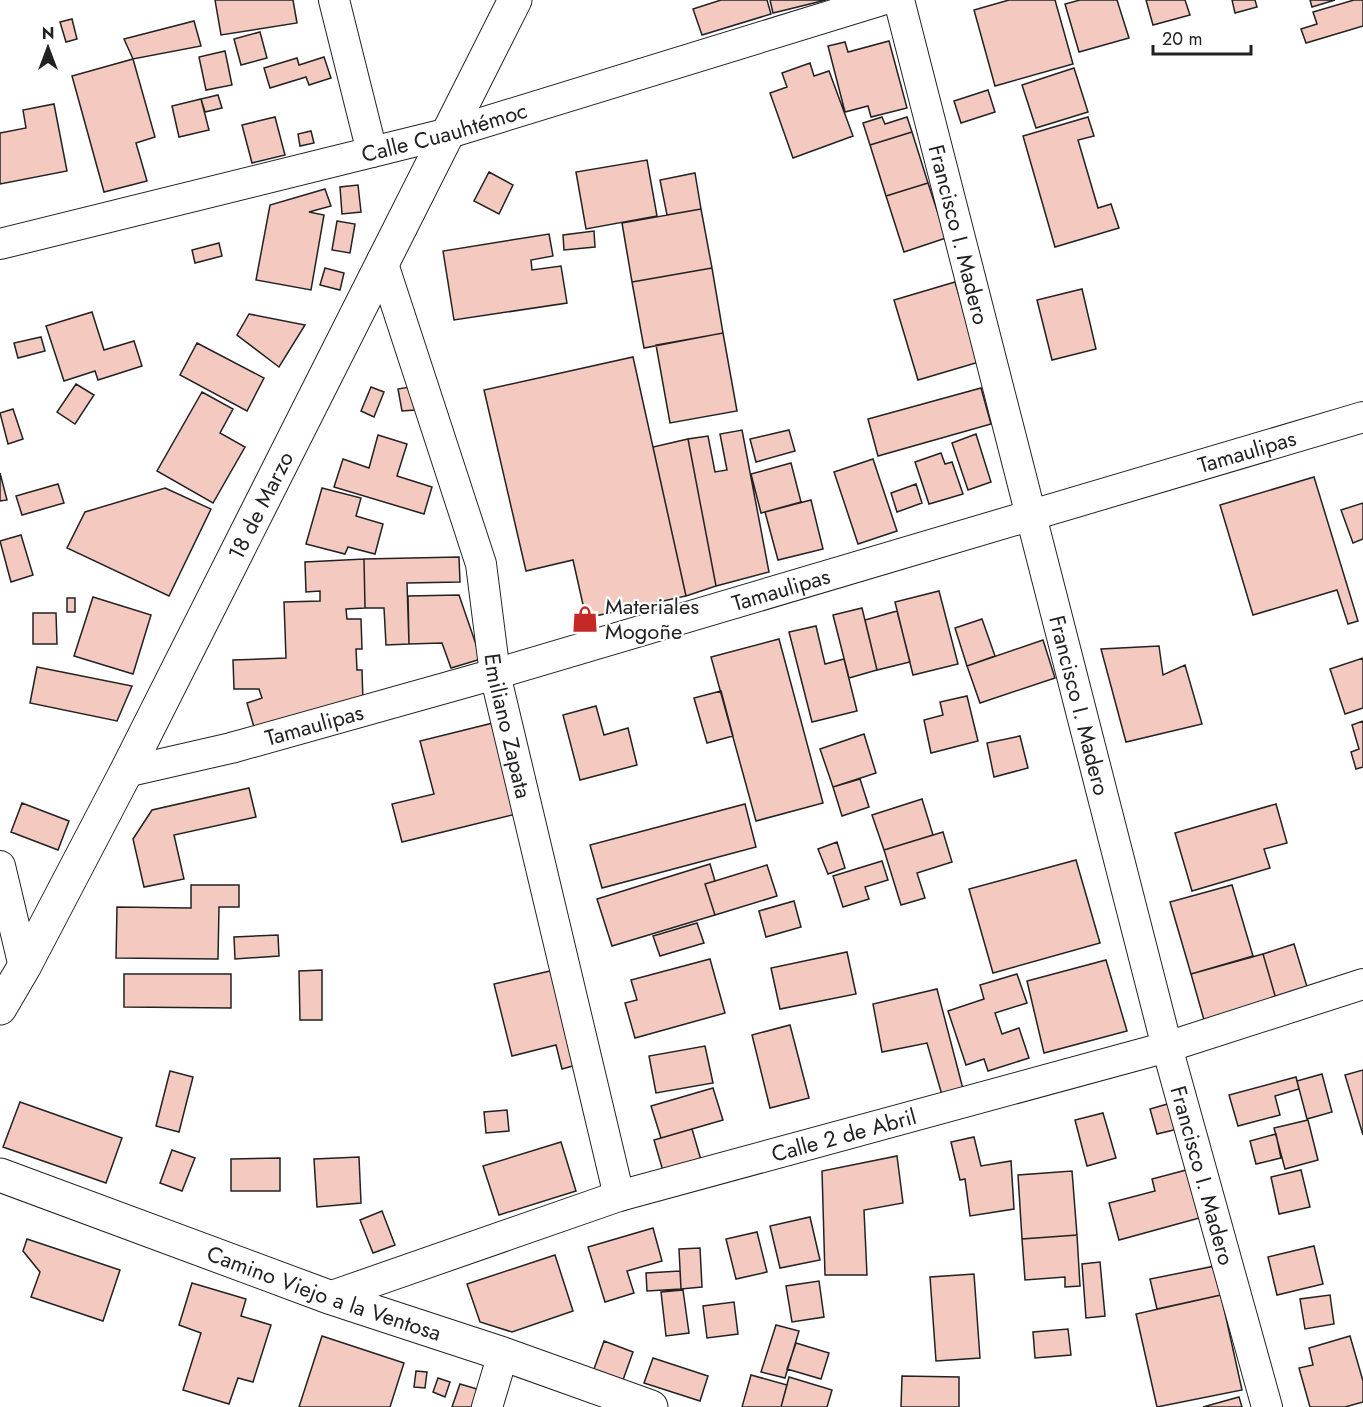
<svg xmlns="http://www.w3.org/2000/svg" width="1363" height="1407" font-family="Jost,sans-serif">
<rect width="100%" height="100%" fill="#fff"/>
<path fill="#f3c9c0" stroke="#222" stroke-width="1.5" d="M215 0H293L297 23 221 35Z
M721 0H767L771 14 702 35 693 9Z
M770 0H826L773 13Z
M1009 0H1055L1073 64 995 86 974 10Z
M1080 0H1117L1129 38 1079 52 1065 4Z
M1146 0H1185L1190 15 1153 25Z
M1232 0H1255L1257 7 1235 13Z
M1310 0H1335L1312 7Z
M1354 0H1363V26L1306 43 1301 29 1317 24 1313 12Z
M72 19 77 39 66 42 60 22Z
M194 21 201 46 133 59 124 39Z
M260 32 267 58 241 65 234 39Z
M889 41 907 108 871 117 868 106 845 112 828 46 845 42 848 52Z
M225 51 232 85 206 90 199 57Z
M324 57 331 78 309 85 306 77 270 88 264 68 297 58 299 65Z
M133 59 155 137 136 143 147 181 104 192 72 76Z
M810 63 814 76 829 71 853 136 793 158 770 93 787 87 782 73Z
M1074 68 1088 112 1036 128 1022 85Z
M988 90 995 112 961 123 954 101Z
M218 95 222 108 205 112 201 99Z
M201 99 209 130 179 137 172 106Z
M54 104 67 171 0 184V133L26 128 23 110Z
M275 117 285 155 252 163 242 125Z
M882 117 885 124 907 117 912 132 870 145 863 123Z
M1088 117 1094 136 1078 140 1098 208 1111 204 1119 228 1055 247 1023 136Z
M311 131 314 143 300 146 298 134Z
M912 132 928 183 886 196 870 145Z
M647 160 657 216 586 229 576 172Z
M489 172 513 185 499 214 474 201Z
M695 173 701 209 667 215 660 180Z
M928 183 946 238 904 252 886 196Z
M358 185 361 212 342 214 340 187Z
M325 189 331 206 309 212 324 215 311 290 256 280 270 205Z
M701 209 712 268 632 282 622 223Z
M337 221 355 224 350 253 332 250Z
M594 231 595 247 564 250 563 235Z
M549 234 553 256 531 260 532 270 561 266 567 303 454 320 443 251Z
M219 243 222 256 195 263 192 250Z
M325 268 344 273 340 290 320 285Z
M712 268 723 333 644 348 632 282Z
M955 282 979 362 918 380 894 300Z
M1082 289 1096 349 1052 360 1037 300Z
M92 312 104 350 134 341 142 366 98 380 95 371 64 381 46 326Z
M249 314 305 325 279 367 237 335Z
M723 333 737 411 670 423 656 345Z
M41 337 45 351 18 358 14 343Z
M197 343 264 378 247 411 180 375Z
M633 357 686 596 586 618 573 560 526 571 484 390Z
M76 384 94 395 75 424 57 412Z
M371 387 384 392 374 417 361 411Z
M409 387 415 410 402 411 398 389Z
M981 388 991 424 878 456 868 419Z
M202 392 233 409 220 433 245 447 213 503 157 471Z
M13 409 23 439 8 444 0 413Z
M742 430 769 572 716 586 688 439 708 436 715 472 727 470 720 434Z
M789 430 795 451 756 462 750 439Z
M976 434 991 482 968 490 952 443Z
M378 435 407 444 397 476 432 487 424 514 334 487 343 459 369 468Z
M688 439 716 586 686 596 653 447Z
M941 453 945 464 952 462 963 494 929 504 915 462Z
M873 459 897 531 858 544 834 472Z
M791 463 801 502 761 513 751 474Z
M0 473 7 500 0 501Z
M1314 477 1358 621 1348 624 1337 590 1253 615 1220 505Z
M58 484 64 503 22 515 16 496Z
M916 484 922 503 897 512 891 493Z
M165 488 211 509 169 596 67 548 85 512Z
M322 488 361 498 356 516 383 524 375 554 348 547 345 554 306 544Z
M811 500 823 549 778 560 765 512Z
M1363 503V539L1353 543 1341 510Z
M21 535 33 575 11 582 0 541Z
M459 557 460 582 407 583 409 644 386 645 384 608H365L364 559Z
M364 559 365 608 346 609 347 619H361L362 649H356L357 670H362L363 702 256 734 247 703 262 698 259 689H234L233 660 286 658 284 602 320 601V591L306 592 305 562Z
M939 591 958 664 913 675 895 602Z
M459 595 481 659 451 668 442 643 409 644 408 596Z
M93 597 151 615 133 674 74 656Z
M67 598H75V612H67Z
M862 608 877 670 849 678 833 615Z
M897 611 910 662 877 670 865 620Z
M33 613H56L57 644H33Z
M982 619 995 656 967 666 955 628Z
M816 626 825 664 844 659 857 711 812 722 789 632Z
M779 639 823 803 756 821 711 657Z
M1043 640 1055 678 980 703 967 666Z
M1159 646 1163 675 1185 665 1202 724 1126 742 1101 649Z
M1363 658V708L1345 714 1330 669Z
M37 667 132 686 117 721 30 703Z
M721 691 733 736 707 743 694 698Z
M967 696 978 741 931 753 924 720 943 715 940 702Z
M596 706 604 735 628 728 637 765 580 780 563 715Z
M501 721 524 812 402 842 392 804 434 794 420 741Z
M1363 721V767L1356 769 1351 752 1359 749 1352 725Z
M864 734 876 773 833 787 820 749Z
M1020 736 1028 768 994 777 987 743Z
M860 779 869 807 842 816 833 787Z
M249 788 256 817 174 835 184 879 144 887 133 839 152 810Z
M922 799 933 835 884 850 872 815Z
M22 803 69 821 58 850 11 832Z
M745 804 756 847 602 888 590 845Z
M1276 804 1287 843 1264 849 1270 868 1192 891 1175 833Z
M943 832 952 862 917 873 925 898 901 905 884 850Z
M837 842 845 868 828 874 818 849Z
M1076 860 1100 943 993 973 969 889Z
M882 861 888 880 865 887 869 899 843 907 833 876Z
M710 864 715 881 705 884 715 915 612 946 597 899Z
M767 865 777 896 715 915 705 884Z
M191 885H239V907H219L218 959 116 958 117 907 191 908Z
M1232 885 1253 956 1191 974 1170 902Z
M794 901 801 927 766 937 759 911Z
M697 923 704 943 660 956 653 936Z
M278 935 279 956 235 959 234 937Z
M1294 944 1308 990 1276 999 1263 954Z
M847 952 856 994 780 1009 771 968Z
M1263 954 1276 999 1204 1020 1191 974Z
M710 959 725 1013 635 1038 625 1003 637 1000 631 980Z
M1106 960 1127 1031 1044 1053 1027 981Z
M563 968 587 1062 562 1069 556 1045 512 1056 494 984Z
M322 970V1020H300L299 971Z
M124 974H231V1008L124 1007Z
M1017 974 1027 1003 995 1013 1002 1034 1019 1028 1029 1058 988 1071 984 1059 966 1065 948 1011 984 999 980 985Z
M937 989 963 1089 942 1095 927 1043 882 1052 873 1004Z
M790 1025 809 1098 770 1108 752 1035Z
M705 1046 713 1083 656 1093 649 1056Z
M1363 1070V1135L1345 1075Z
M170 1071 193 1077 179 1132 156 1126Z
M1322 1074 1332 1112 1307 1119 1297 1081Z
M1296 1077 1299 1089 1275 1096 1280 1115 1238 1126 1229 1095Z
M713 1088 723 1120 661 1138 651 1106Z
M20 1102 122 1138 106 1183 3 1147Z
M1171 1103 1178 1129 1157 1134 1150 1109Z
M507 1110 509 1131 486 1133 484 1112Z
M1103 1113 1116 1158 1087 1166 1075 1120Z
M1308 1120 1318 1160 1285 1169 1274 1128Z
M692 1129 701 1160 663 1171 654 1140Z
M1276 1134 1281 1158 1256 1164 1250 1141Z
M974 1137 981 1166 1011 1161 1014 1209 970 1216 965 1179 960 1180 951 1142Z
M561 1142 576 1191 499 1215 483 1166Z
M172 1150 195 1158 182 1191 160 1183Z
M897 1156 903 1203 864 1210 867 1275H825L822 1171Z
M359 1157 361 1203 317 1207 314 1159Z
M280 1158V1191H231V1159Z
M1190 1169 1203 1217 1119 1240 1109 1203 1155 1191 1152 1179Z
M1301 1170 1310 1207 1279 1214 1271 1177Z
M1072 1171 1077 1235 1022 1239 1018 1175Z
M382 1211 395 1245 373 1253 360 1220Z
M810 1217 820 1260 780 1268 770 1226Z
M653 1228 662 1261 627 1271 634 1293 605 1302 588 1247Z
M757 1232 767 1272 736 1279 726 1239Z
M1077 1235 1080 1286 1065 1287V1277L1025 1280 1022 1239Z
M27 1239 120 1270 103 1321 31 1297 40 1272 23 1251Z
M1314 1246 1323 1284 1277 1295 1268 1257Z
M700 1248 702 1287 681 1289 679 1249Z
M555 1255 573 1311 512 1332 480 1322 467 1284Z
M1100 1262 1105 1316 1086 1318 1082 1264Z
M1215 1266 1221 1295 1157 1309 1150 1279Z
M680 1271 681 1289 647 1291 646 1273Z
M974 1274 980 1358 936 1361 930 1277Z
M819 1281 824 1317 792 1322 786 1286Z
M192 1283 246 1299 241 1316 271 1325 253 1382 238 1378 229 1404 183 1390 201 1333 179 1325Z
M683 1290 689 1333 666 1336 661 1292Z
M1221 1295 1242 1390 1157 1407 1136 1314Z
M1330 1295 1334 1324 1305 1329 1300 1299Z
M734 1302 738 1334 707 1338 703 1306Z
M776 1325 799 1331 785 1378 761 1372Z
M1068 1329 1071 1355 1035 1358 1033 1332Z
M322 1336 404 1363 390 1407H299Z
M1350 1336 1363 1381V1402L1345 1407H1310L1299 1368 1313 1365 1309 1348Z
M604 1341 633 1352 623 1380 594 1369Z
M796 1343 829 1353 821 1379 787 1369Z
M653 1358 708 1376 700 1401 644 1383Z
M416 1371 427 1372 425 1388 414 1387Z
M751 1375 787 1385 781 1407H742Z
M902 1376 959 1377V1407H901Z
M789 1377 832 1390 827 1407H781Z
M438 1378 450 1382 445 1397 433 1392Z
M460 1384 487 1392 482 1407H452Z
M1239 1397 1242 1407H1203Z"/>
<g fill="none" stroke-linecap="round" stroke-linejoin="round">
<defs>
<g id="minor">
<path d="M334 0 372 152"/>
<path id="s1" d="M899 0 1167 1047 1267 1407"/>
<path id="s2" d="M0 244 449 133 882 0"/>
<path id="s3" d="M382 261 481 564 495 674 619 1196"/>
<path id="s4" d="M126 772 231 748 495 674 1363 417"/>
<path d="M0 866 24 967"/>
<path id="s5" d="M329 1297 619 1196 1167 1047 1363 984"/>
<path d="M487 1407 503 1354"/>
</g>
<g id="secondary">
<path id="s6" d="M0 1008 24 967 126 772 515 0"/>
<path id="s7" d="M0 1175 329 1297 503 1354 651 1407"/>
</g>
</defs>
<use href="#minor" stroke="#222" stroke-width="32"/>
<use href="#secondary" stroke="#222" stroke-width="35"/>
<use href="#minor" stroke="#fff" stroke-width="30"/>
<use href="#secondary" stroke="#fff" stroke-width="33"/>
</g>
<defs>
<symbol id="shop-bare" viewBox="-9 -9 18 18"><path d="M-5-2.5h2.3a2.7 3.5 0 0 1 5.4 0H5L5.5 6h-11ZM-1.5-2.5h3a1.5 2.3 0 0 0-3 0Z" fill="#c62828" stroke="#fff" stroke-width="2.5" paint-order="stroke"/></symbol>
</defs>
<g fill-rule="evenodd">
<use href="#shop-bare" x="566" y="600" width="38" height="38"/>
</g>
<g text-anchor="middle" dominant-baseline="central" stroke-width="4.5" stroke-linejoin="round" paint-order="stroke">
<g font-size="22" fill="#222" stroke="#fff">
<text stroke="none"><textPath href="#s2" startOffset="458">Calle Cuauhtémoc</textPath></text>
<text stroke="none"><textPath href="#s1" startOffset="242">Francisco I. Madero</textPath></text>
<text stroke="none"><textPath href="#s4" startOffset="1166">Tamaulipas</textPath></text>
<text stroke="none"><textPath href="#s6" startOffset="566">18 de Marzo</textPath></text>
<text stroke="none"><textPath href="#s4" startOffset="680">Tamaulipas</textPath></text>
<text stroke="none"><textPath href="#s1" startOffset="728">Francisco I. Madero</textPath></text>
<text stroke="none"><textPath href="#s4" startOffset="194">Tamaulipas</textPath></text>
<text stroke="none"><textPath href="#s3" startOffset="483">Emiliano Zapata</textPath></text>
<text stroke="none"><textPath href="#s5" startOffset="540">Calle 2 de Abril</textPath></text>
<text stroke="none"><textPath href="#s1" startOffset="1214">Francisco I. Madero</textPath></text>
<text stroke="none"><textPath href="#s7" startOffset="345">Camino Viejo a la Ventosa</textPath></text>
</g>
<g font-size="22" fill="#222" stroke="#fff" text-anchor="start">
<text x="605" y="606">Materiales<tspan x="605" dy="25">Mogoñe</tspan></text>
</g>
</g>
<g transform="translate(48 48)" stroke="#ffffff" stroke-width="4.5" paint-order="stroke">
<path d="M0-4.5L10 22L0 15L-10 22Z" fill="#222222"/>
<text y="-9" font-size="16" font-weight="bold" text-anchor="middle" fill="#222222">N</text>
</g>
<path d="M1153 45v9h98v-9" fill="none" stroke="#222222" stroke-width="3"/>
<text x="1162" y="45" font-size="18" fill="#222222" stroke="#ffffff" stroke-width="4.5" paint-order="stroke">20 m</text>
</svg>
